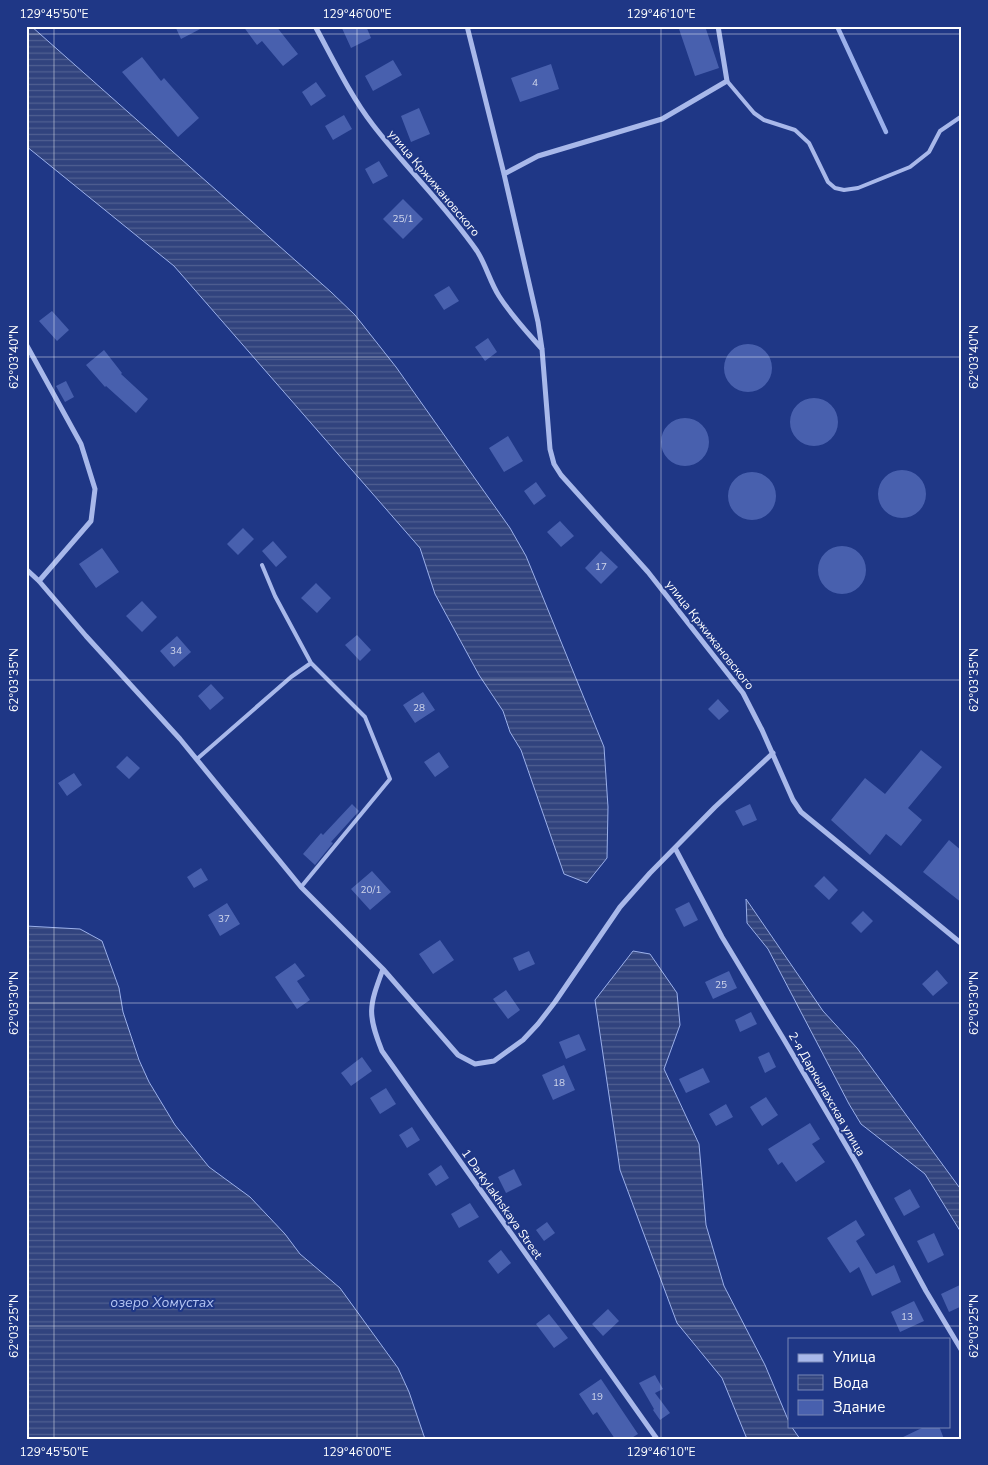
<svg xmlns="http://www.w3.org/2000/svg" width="988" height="1465" font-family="'Nunito Sans',sans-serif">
<defs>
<pattern id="water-rules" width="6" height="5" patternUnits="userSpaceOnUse" patternTransform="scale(1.25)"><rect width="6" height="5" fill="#31437e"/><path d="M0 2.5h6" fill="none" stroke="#505f91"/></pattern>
</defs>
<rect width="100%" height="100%" fill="#1f3786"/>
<path fill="url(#water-rules)" stroke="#9bb0eb" d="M26 26H31L331 292 355 315 396 367 510 528 526 556 604 747 608 807 607 858 587 883 564 874 521 750 510 732 503 711 479 675 435 594 420 548 174 266 26 146Z
M746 899 823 1011 857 1048 962 1191V1234L925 1174 861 1124 849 1104 768 949 747 923Z
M26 926 80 929 102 941 119 988 123 1012 139 1060 149 1082 175 1125 209 1167 250 1197 285 1234 300 1254 340 1288 398 1368 409 1392 425 1439H26Z
M633 951 650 954 677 993 680 1025 664 1069 699 1144 706 1225 724 1286 765 1365 789 1422V1426H791L800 1439H747L722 1378 677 1323 620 1170 595 1000Z"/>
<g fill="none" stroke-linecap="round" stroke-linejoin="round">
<path stroke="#9bb0eb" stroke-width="4.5" d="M837 26 886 132"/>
</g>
<path fill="#4860ae" d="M175 26H206L181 39Z
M243 26H276L298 54 283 66 262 41 257 45Z
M341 26H366L371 38 351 48Z
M678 26H705L719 68 695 76Z
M142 57 161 81 164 78 199 118 178 137 122 72Z
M393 60 402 75 373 91 365 76Z
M551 64 559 89 520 102 511 78Z
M316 82 326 96 311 106 302 92Z
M419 108 430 134 411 142 401 116Z
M344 115 352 129 333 140 325 126Z
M379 161 388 176 373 184 365 169Z
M403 199 423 219 403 239 383 219Z
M449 286 459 301 444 310 434 295Z
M52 311 69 330 57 341 39 321Z
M488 338 497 352 485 361 475 347Z
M724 368a24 24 0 1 1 48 0a24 24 0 1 1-48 0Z
M104 350 122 373 121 374 148 399 136 413 106 386 105 387 86 365Z
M66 381 74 397 65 402 56 386Z
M790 422a24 24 0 1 1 48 0a24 24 0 1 1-48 0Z
M661 442a24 24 0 1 1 48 0a24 24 0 1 1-48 0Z
M508 436 523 461 504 472 489 448Z
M878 494a24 24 0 1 1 48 0a24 24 0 1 1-48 0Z
M728 496a24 24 0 1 1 48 0a24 24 0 1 1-48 0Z
M536 482 546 496 534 505 524 491Z
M560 521 574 536 561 547 547 532Z
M243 528 254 539 238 555 227 544Z
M273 541 287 557 276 567 262 551Z
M818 570a24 24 0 1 1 48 0a24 24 0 1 1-48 0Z
M102 548 119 572 96 588 79 564Z
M601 551 618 567 601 584 585 568Z
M316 583 331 598 317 613 301 598Z
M142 601 157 617 142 632 126 616Z
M357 635 371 650 360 661 345 645Z
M177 636 191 652 174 667 160 651Z
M211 684 224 698 210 710 198 696Z
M423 692 435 710 415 723 403 705Z
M718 699 729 711 719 720 708 709Z
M921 750 942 767 908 808 922 820 901 846 886 834 870 855 831 820 865 778 885 794Z
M439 752 449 767 435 777 424 762Z
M127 756 140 768 129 779 116 767Z
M74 773 82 785 67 796 58 783Z
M352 804 359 811 331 842 333 843 315 865 303 854 321 833 323 835Z
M750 804 757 820 743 826 735 811Z
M949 840 962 851V903L923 872Z
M201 868 208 880 194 888 187 877Z
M372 871 391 892 370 910 351 889Z
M824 876 838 890 829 900 814 886Z
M689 902 698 920 684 927 675 909Z
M227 903 240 924 220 936 208 915Z
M863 911 873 921 861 933 851 923Z
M440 940 454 960 433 974 419 954Z
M529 951 535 964 519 971 513 958Z
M295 963 305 976 297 981 310 1000 297 1009 275 977Z
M937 970 948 983 933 996 922 984Z
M729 971 737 988 713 999 705 982Z
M506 990 520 1010 508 1019 493 999Z
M751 1012 757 1024 740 1032 735 1020Z
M579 1034 586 1050 566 1059 559 1042Z
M769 1052 776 1067 765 1073 758 1057Z
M362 1057 372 1071 351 1086 341 1073Z
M564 1065 575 1090 553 1100 542 1075Z
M703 1068 710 1082 686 1093 679 1079Z
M386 1088 396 1104 380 1114 370 1098Z
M766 1097 778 1115 762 1126 750 1107Z
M726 1104 733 1117 716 1126 709 1114Z
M810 1123 820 1139 812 1144 825 1162 796 1182 782 1162 778 1165 768 1149Z
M412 1127 420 1140 407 1148 399 1135Z
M441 1165 449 1178 436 1186 428 1174Z
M514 1169 522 1185 506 1193 498 1177Z
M910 1189 920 1207 904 1216 894 1198Z
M470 1203 479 1217 459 1228 451 1214Z
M856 1220 865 1235 856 1241 876 1274 894 1265 901 1282 872 1296 859 1267 850 1273 827 1238Z
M547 1222 555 1233 544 1241 536 1230Z
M934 1233 944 1255 928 1263 917 1241Z
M501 1250 511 1263 498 1274 488 1261Z
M962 1284V1306L949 1312 941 1294Z
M914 1301 924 1321 900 1332 891 1312Z
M608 1309 619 1321 603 1336 592 1324Z
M549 1314 568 1338 554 1348 536 1324Z
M655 1375 663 1389 655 1393 670 1413 660 1420 653 1410 654 1409 639 1383Z
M601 1379 638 1434 630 1439H615L597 1412 593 1415 579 1394Z
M926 1426H939L944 1439H899Z"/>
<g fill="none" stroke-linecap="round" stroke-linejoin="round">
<path stroke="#a8b8ea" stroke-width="4" d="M727 81 754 113 764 120 795 130 809 143 828 182 835 188 844 190 858 188 910 167 929 152 940 131 962 116
M262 565 275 596 311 663 365 717 390 779 301 887
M197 759 291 677 311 663"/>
<path stroke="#a8b8ea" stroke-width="5" d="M315 26C333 59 350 95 373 125 406 168 446 206 477 251 486 265 490 282 499 296 511 315 527 332 542 349
M467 26 504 174 538 322 542 349 550 449 554 464 561 475 648 572 743 693 762 730 793 800 801 812 962 944
M504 174 538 156 662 119 727 81 718 26
M26 344 81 444 95 489 91 521 39 581
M26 569 39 581 86 636 180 739 301 887 383 969 458 1055 475 1064 494 1061 523 1040 538 1024 555 1002 620 907 650 873 715 807 773 753
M675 848 722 937 783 1038 857 1164 926 1291 962 1351
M383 969C369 1007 367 1013 382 1051L657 1439"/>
</g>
<path fill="none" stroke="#fff" stroke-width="1" stroke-opacity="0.45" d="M54 26V1439M357 26V1439M661 26V1439M26 34H962M26 357H962M26 680H962M26 1003H962M26 1326H962"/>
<g text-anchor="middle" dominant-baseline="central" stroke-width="4" stroke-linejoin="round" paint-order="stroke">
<g font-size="10" fill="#d1d7eb">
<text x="535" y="83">4</text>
<text x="403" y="219">25/1</text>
<text x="601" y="567">17</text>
<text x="176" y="651">34</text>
<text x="419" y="708">28</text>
<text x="371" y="890">20/1</text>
<text x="224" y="919">37</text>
<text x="721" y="985">25</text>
<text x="559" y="1083">18</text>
<text x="907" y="1317">13</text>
<text x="597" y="1397">19</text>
</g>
<g font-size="12" fill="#fff" stroke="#1f3786">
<text transform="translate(434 183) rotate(50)">улица Кржижановского</text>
<text transform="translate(710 635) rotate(52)">улица Кржижановского</text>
<text transform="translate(827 1094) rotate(60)">2-я Даркылахская улица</text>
<text transform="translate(502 1204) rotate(55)">1 Darkylakhskaya Street</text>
</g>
<g font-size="14" font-style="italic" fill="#b3c3f1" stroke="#1f3786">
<text x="162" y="1302">озеро Хомустах</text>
</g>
</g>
<rect width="988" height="1465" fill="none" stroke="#1f3786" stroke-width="55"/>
<rect x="788" y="1338" width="162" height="90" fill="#1f3786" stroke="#7987b6"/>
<rect x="798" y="1354" width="25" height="8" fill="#a8b8ea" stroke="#7987b6"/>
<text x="833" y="1362" font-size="15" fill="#ffffff">Улица</text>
<rect x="798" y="1375" width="25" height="15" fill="url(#water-rules)" stroke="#7987b6"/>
<text x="833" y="1388" font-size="15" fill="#ffffff">Вода</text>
<rect x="798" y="1400" width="25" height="15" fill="#4860ae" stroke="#7987b6"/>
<text x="833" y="1412" font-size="15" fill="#ffffff">Здание</text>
<rect x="28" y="28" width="932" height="1410" fill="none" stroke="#fff" stroke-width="2"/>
<g font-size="12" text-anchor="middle" fill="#fff">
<text x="54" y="18">129°45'50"E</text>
<text x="357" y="18">129°46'00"E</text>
<text x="661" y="18">129°46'10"E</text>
<text transform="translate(14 357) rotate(-90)" y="4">62°03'40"N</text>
<text transform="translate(974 357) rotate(-90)" y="4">62°03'40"N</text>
<text transform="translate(14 680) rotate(-90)" y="4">62°03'35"N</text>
<text transform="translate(974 680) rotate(-90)" y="4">62°03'35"N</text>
<text transform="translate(14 1003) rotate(-90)" y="4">62°03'30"N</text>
<text transform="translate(974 1003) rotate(-90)" y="4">62°03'30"N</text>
<text transform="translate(14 1326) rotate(-90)" y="4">62°03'25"N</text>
<text transform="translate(974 1326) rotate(-90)" y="4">62°03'25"N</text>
<text x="54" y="1456">129°45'50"E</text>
<text x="357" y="1456">129°46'00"E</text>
<text x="661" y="1456">129°46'10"E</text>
</g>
</svg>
